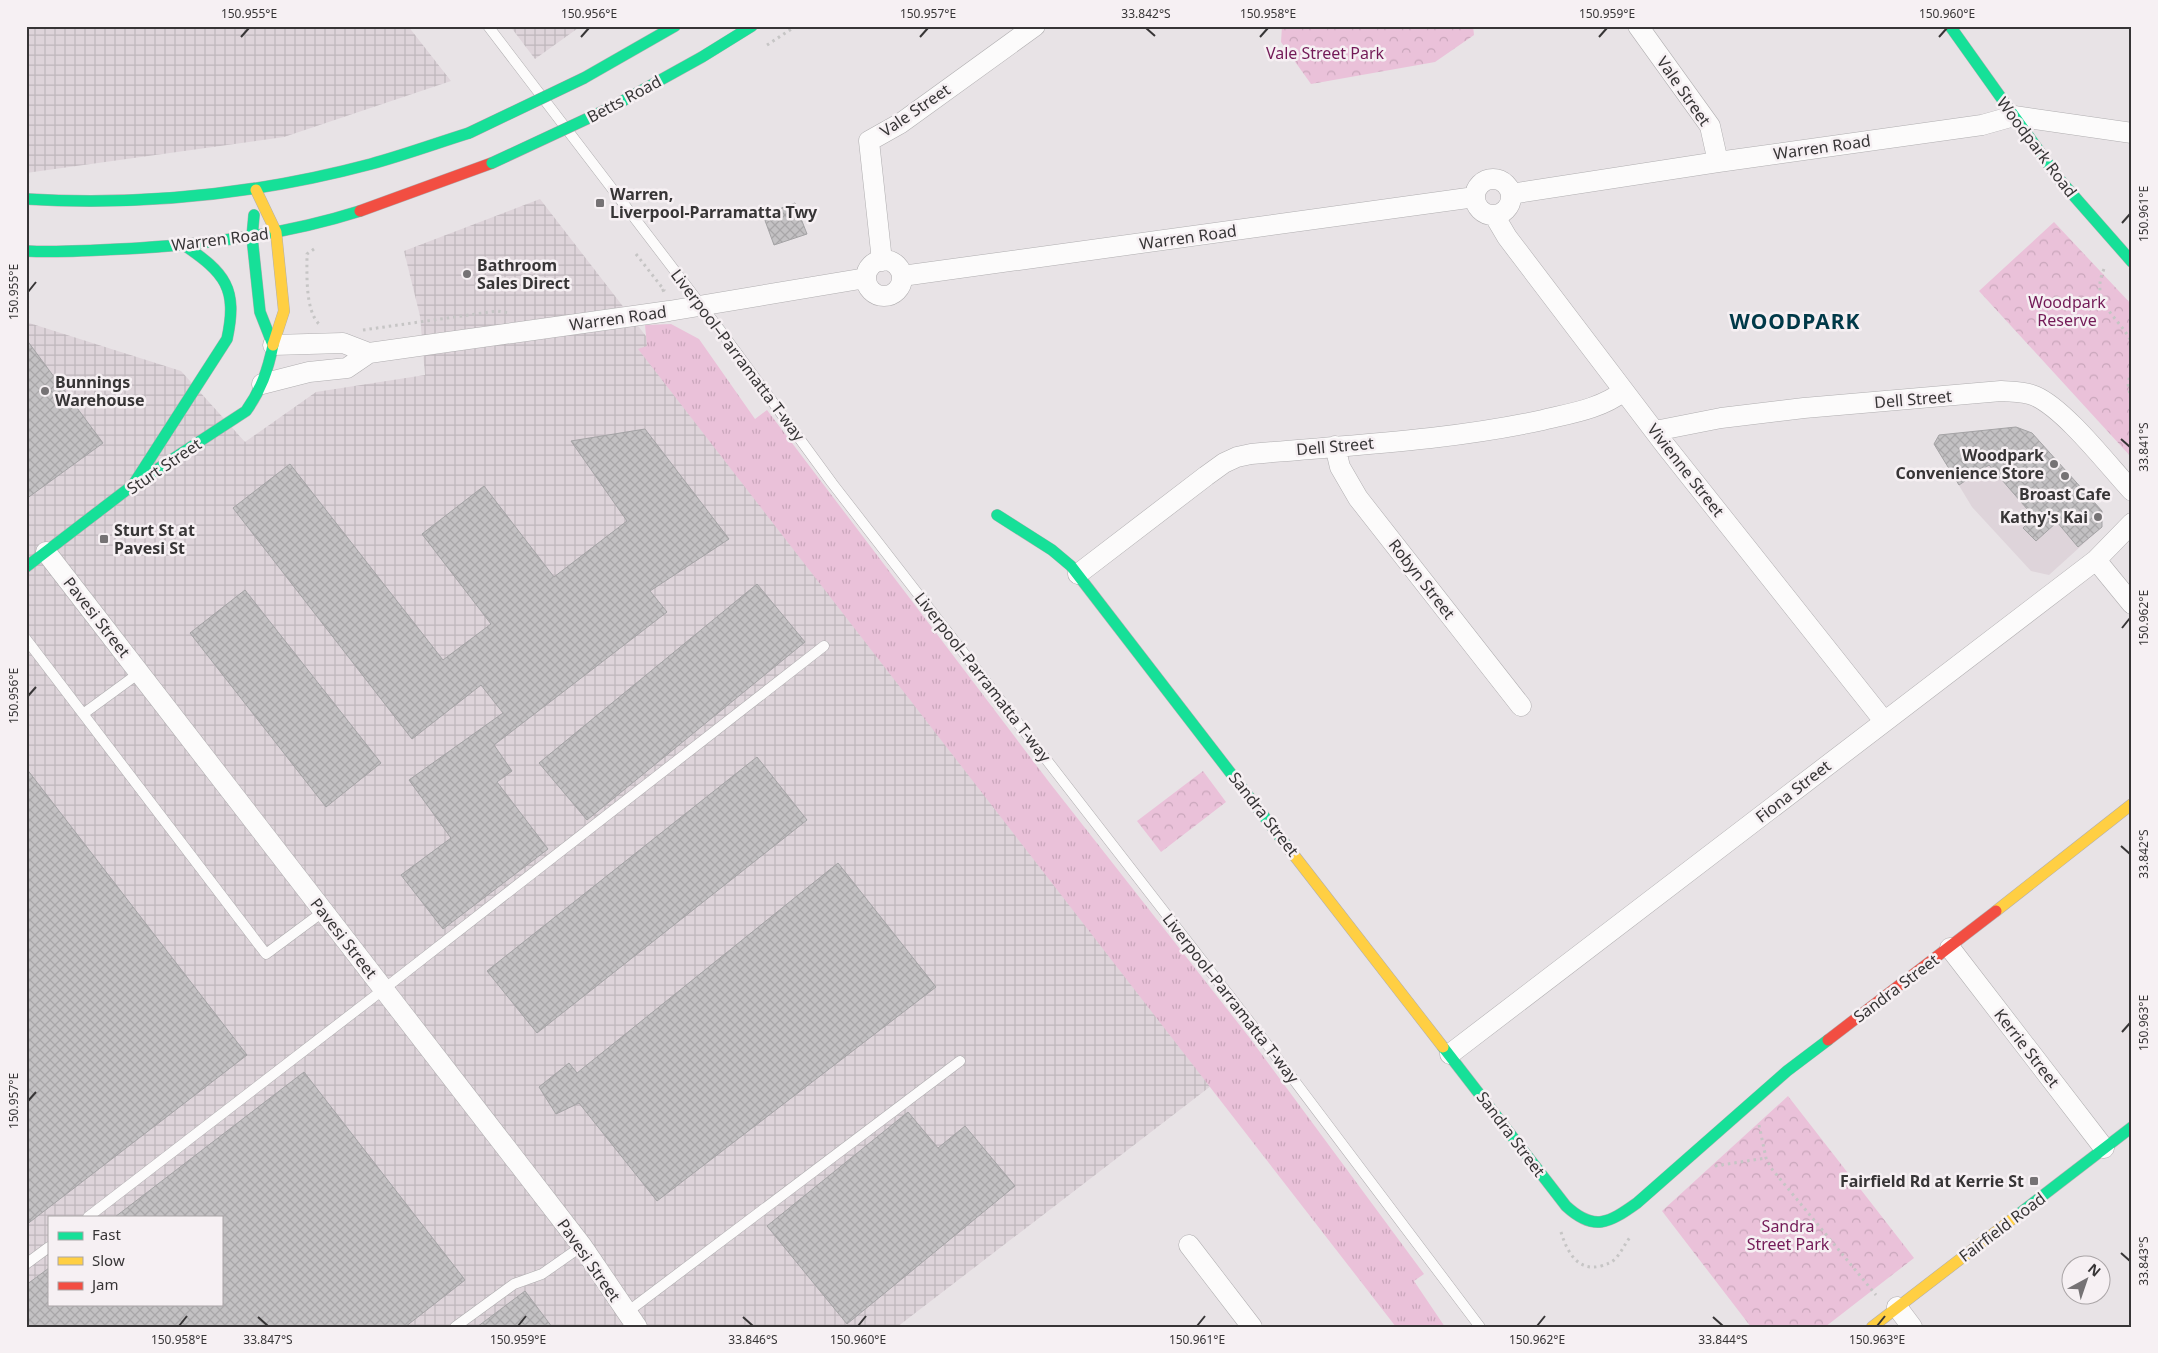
<svg xmlns="http://www.w3.org/2000/svg" width="2158" height="1353" font-family="'Noto Sans',sans-serif">
<defs>
<pattern id="industrial-grid" width="8" height="8" patternUnits="userSpaceOnUse" patternTransform="scale(1.25)"><rect width="8" height="8" fill="#ded4da"/><path d="M0 4h8M4 0v8" fill="none" stroke="#bfb7bc"/></pattern>
<pattern id="grass-tufts" width="24" height="20" patternUnits="userSpaceOnUse" patternTransform="scale(1.25)"><rect width="24" height="20" fill="#eac1d9"/><path d="M3 7l-1-3M5 7V3M7 7l1-3M15 17l-1-3M17 17v-4M19 17l1-3" fill="none" stroke="#c9a6bb"/></pattern>
<pattern id="park-crowns" width="20" height="18" patternUnits="userSpaceOnUse" patternTransform="scale(1.25)"><rect width="20" height="18" fill="#eac1d9"/><path d="M2 6a3 3 0 1 1 6 0M12 15a3 3 0 1 1 6 0" fill="none" stroke="#c9a6bb"/></pattern>
<pattern id="building-cross-hatch" width="8" height="8" patternUnits="userSpaceOnUse" patternTransform="scale(1.25)"><rect width="8" height="8" fill="#c3c1c3"/><path d="M0 0l8 8M0 8l8-8" fill="none" stroke="#a8a6a8"/></pattern>
</defs>
<rect width="100%" height="100%" fill="#e8e3e6"/>
<path fill="#ded4da" d="M2016 427 2074 481 2102 511V527L2049 575 2031 571 1972 507 1934 444 1939 435Z"/>
<path fill="url(#industrial-grid)" fill-rule="evenodd" d="M26 26H408L451 81 284 137 26 173Z
M510 26H581L535 59Z
M540 199 1220 1079 897 1327H26V322L181 371 245 442 316 392 425 375 420 316 404 251ZM49 1217H221V1304H49Z"/>
<path fill="url(#grass-tufts)" d="M671 324 699 339 755 419 767 410 1049 782 1249 1037 1424 1274 1414 1281 1445 1327H1396L638 349 647 346 645 325Z"/>
<path fill="url(#park-crowns)" d="M1282 26H1473L1474 35 1435 62 1311 84 1281 42Z
M2054 222 2132 305V458L1979 291Z
M1203 771 1226 802 1161 852 1137 821Z
M1788 1096 1914 1258 1825 1327H1751L1662 1211Z"/>
<path fill="url(#building-cross-hatch)" stroke="#a4a3a5" d="M795 203 807 234 774 245 763 215Z
M26 339 103 443 26 499Z
M2016 427 2032 433 2102 511V527L2078 547 2057 522 2036 541 2023 528 2034 517 1989 465 1959 485 1934 444 1939 435Z
M645 429 729 539 650 591 667 612 494 745 512 771 497 782 548 849 443 929 401 875 451 838 409 780 503 713 481 685 412 739 233 508 290 464 443 660 491 624 422 534 484 486 554 577 627 521 571 441Z
M757 584 805 642 587 820 539 763Z
M245 590 381 763 326 807 190 633Z
M757 757 807 820 537 1033 487 971Z
M26 768 247 1055 26 1225Z
M838 863 936 987 657 1201 579 1103 556 1114 539 1087 569 1063 577 1073Z
M304 1072 465 1280 405 1327H26V1285L49 1268V1304H221V1217H115Z
M908 1112 938 1148 965 1126 1015 1186 847 1324 767 1226Z
M525 1291 552 1327H477Z"/>
<g fill="none" stroke-linecap="round" stroke-linejoin="round">
<defs>
<path id="lane" d="M488 26 720 330 832 483 1266 1043 1480 1327
M26 639 266 954 324 911
M83 714 139 673
M88 1217 384 989 824 646
M26 1264 49 1247
M626 1313 960 1061
M455 1327 514 1284 542 1274 582 1246"/>
<path id="street" d="M1638 26 1710 126 1718 162
M1475 197a18 18 0 1 1 36 0a18 18 0 1 1-36 0Z
M1511 194 1718 162 1982 125 2014 116 2132 133
M1494 215 1507 237 1665 445 1884 721
M866 278a18 18 0 1 1 36 0a18 18 0 1 1-36 0Z
M882 261 869 141 901 123 1035 26
M902 276 1475 197
M273 345 343 343 369 353
M262 384 309 372 347 368 369 353 669 311 866 278
M1655 431 1721 418 1804 408 2001 391C2013 392 2024 391 2035 396 2065 409 2108 465 2132 491
M1335 446 1340 467 1358 498 1521 706
M46 552 582 1246 637 1327
M2096 560 2132 604
M1078 574 1206 476 1224 463 1237 457 1251 454C1349 445 1447 441 1543 420 1572 413 1600 409 1624 391
M1950 948 2104 1148
M1450 1054 2096 560 2132 523
M1189 1245 1252 1327
M1897 1307 1912 1327"/>
<path id="fast" d="M1950 26 2059 179 2132 262
M584 78 675 26
M610 108 702 57 752 26
M26 199C143 206 258 194 371 164 404 155 437 143 469 133
M254 215 252 237 260 312 273 345
M26 251C64 253 102 250 140 248 216 243 287 234 360 211
M133 485 227 339C238 288 225 273 184 245
M997 515 1052 550 1071 566 1290 850
M26 567 133 485 246 411C261 390 268 370 273 345
M1443 1047 1566 1206C1594 1232 1609 1223 1637 1203L1787 1071 1828 1040
M2015 1217 2132 1127"/>
<path id="slow" d="M256 190 276 232 284 311 273 345
M1290 850 1443 1047
M1996 911 2132 804
M1872 1327 2015 1217"/>
<path id="jam" d="M360 211 492 163
M1828 1040 1996 911"/>
</defs>
<use href="#lane" stroke="#b0aeb0" stroke-width="11"/>
<use href="#street" stroke="#b0aeb0" stroke-width="21"/>
<use href="#fast" stroke="#b0aeb0" stroke-width="12"/>
<use href="#slow" stroke="#b0aeb0" stroke-width="12"/>
<use href="#jam" stroke="#b0aeb0" stroke-width="12"/>
<path stroke="#c6c5c5" stroke-width="3" stroke-dasharray="2.5 4" stroke-linecap="butt" d="M767 45 796 26
M314 249 307 254C307 273 305 310 319 324
M636 254 664 290 659 292
M2104 269C2089 303 2118 315 2132 343
M363 330 497 311 510 313
M2132 365 2128 384 2132 406
M1759 1125 1766 1158 1771 1168 1876 1295
M1715 1166 1766 1158
M1561 1232C1567 1252 1578 1272 1601 1266 1607 1264 1611 1263 1615 1259 1622 1252 1625 1243 1631 1236"/>
<use href="#lane" stroke="#fcfbfb" stroke-width="10"/>
<use href="#street" stroke="#fcfbfb" stroke-width="20"/>
<use href="#fast" stroke="#16e098" stroke-width="11"/>
<use href="#slow" stroke="#ffcf43" stroke-width="11"/>
<use href="#jam" stroke="#f24e42" stroke-width="11"/>
<defs>
<path id="fast-bridge" d="M469 133 584 78
M492 163 610 108"/>
</defs>
<use href="#fast-bridge" stroke="#ae9ca7" stroke-width="12" stroke-linecap="butt"/>
<use href="#fast-bridge" stroke="#16e098" stroke-width="11"/>
</g>
<path fill="none" stroke="#373536" stroke-width="2" d="M1146 28 1155 36M241 37 249 28M581 37 589 28M920 37 928 28M1260 37 1268 28M1599 37 1607 28M1939 37 1947 28M2122 223 2130 214M28 292 36 282M2121 439 2130 447M2122 628 2130 618M28 696 36 687M2121 846 2130 854M2122 1032 2130 1023M28 1101 36 1092M2121 1253 2130 1261M258 1317 268 1326M743 1317 753 1326M1713 1317 1723 1326M179 1326 187 1316M518 1326 526 1316M858 1326 866 1316M1197 1326 1205 1316M1537 1326 1545 1316M1877 1326 1885 1316"/>
<g fill="#757274" stroke="#f6f0f3" stroke-width="2">
<rect x="595" y="198" width="10" height="10" rx="2.5"/>
<circle cx="467" cy="274" r="5"/>
<circle cx="45" cy="391" r="5"/>
<circle cx="2054" cy="464" r="5"/>
<circle cx="2065" cy="476" r="5"/>
<circle cx="2098" cy="517" r="5"/>
<rect x="99" y="534" width="10" height="10" rx="2.5"/>
<rect x="2029" y="1176" width="10" height="10" rx="2.5"/>
</g>
<g text-anchor="middle" dominant-baseline="central" stroke-width="5" stroke-linejoin="round" paint-order="stroke">
<g font-size="16" fill="#731a57" stroke="#f6f0f3">
<text x="1325" y="53">Vale Street Park</text>
<text x="2067" y="302">Woodpark<tspan x="2067" dy="18">Reserve</tspan></text>
<text x="1788" y="1226">Sandra<tspan x="1788" dy="18">Street Park</tspan></text>
</g>
<g font-size="16" fill="#373536" stroke="#f6f0f3">
<text transform="translate(1684 91) rotate(55)">Vale Street</text>
<text transform="translate(624 99) rotate(-28)">Betts Road</text>
<text transform="translate(915 110) rotate(-34)">Vale Street</text>
<text transform="translate(1822 147) rotate(-8)">Warren Road</text>
<text transform="translate(2037 147) rotate(53)">Woodpark Road</text>
<text transform="translate(1188 237) rotate(-8)">Warren Road</text>
<text transform="translate(220 239) rotate(-7)">Warren Road</text>
<text transform="translate(618 318) rotate(-8)">Warren Road</text>
<text transform="translate(738 355) rotate(53)">Liverpool–Parramatta T-way</text>
<text transform="translate(1913 399) rotate(-5)">Dell Street</text>
<text transform="translate(1335 446) rotate(-5)">Dell Street</text>
<text transform="translate(164 466) rotate(-34)">Sturt Street</text>
<text transform="translate(1686 470) rotate(52)">Vivienne Street</text>
<text transform="translate(1422 579) rotate(52)">Robyn Street</text>
<text transform="translate(97 617) rotate(52)">Pavesi Street</text>
<text transform="translate(983 677) rotate(52)">Liverpool–Parramatta T-way</text>
<text transform="translate(1793 791) rotate(-38)">Fiona Street</text>
<text transform="translate(1264 814) rotate(52)">Sandra Street</text>
<text transform="translate(344 938) rotate(52)">Pavesi Street</text>
<text transform="translate(1896 988) rotate(-37)">Sandra Street</text>
<text transform="translate(1231 998) rotate(52)">Liverpool–Parramatta T-way</text>
<text transform="translate(2027 1048) rotate(52)">Kerrie Street</text>
<text transform="translate(1511 1134) rotate(53)">Sandra Street</text>
<text transform="translate(2002 1227) rotate(-37)">Fairfield Road</text>
<text transform="translate(589 1260) rotate(55)">Pavesi Street</text>
</g>
<g font-size="16" font-weight="bold" fill="#373536" stroke="#f6f0f3" text-anchor="start">
<text x="610" y="194">Warren,<tspan x="610" dy="18">Liverpool-Parramatta Twy</tspan></text>
<text x="477" y="265">Bathroom<tspan x="477" dy="18">Sales Direct</tspan></text>
<text x="55" y="382">Bunnings<tspan x="55" dy="18">Warehouse</tspan></text>
<text x="2044" y="455" text-anchor="end">Woodpark<tspan x="2044" dy="18">Convenience Store</tspan></text>
<text x="2065" y="494" text-anchor="middle">Broast Cafe</text>
<text x="2088" y="517" text-anchor="end">Kathy's Kai</text>
<text x="114" y="530">Sturt St at<tspan x="114" dy="18">Pavesi St</tspan></text>
<text x="2024" y="1181" text-anchor="end">Fairfield Rd at Kerrie St</text>
</g>
<g font-size="21" font-weight="bold" letter-spacing="1" fill="#003948" stroke="#f6f0f3">
<text x="1795" y="321">WOODPARK</text>
</g>
</g>
<rect width="2158" height="1353" fill="none" stroke="#f6f0f3" stroke-width="55"/>
<rect x="48" y="1216" width="175" height="90" fill="#f6f0f3" stroke="#aaa5a7"/>
<rect x="58" y="1232" width="25" height="8" fill="#16e098" stroke="#aaa5a7"/>
<text x="92" y="1240" font-size="15" fill="#373536">Fast</text>
<rect x="58" y="1257" width="25" height="8" fill="#ffcf43" stroke="#aaa5a7"/>
<text x="92" y="1266" font-size="15" fill="#373536">Slow</text>
<rect x="58" y="1282" width="25" height="8" fill="#f24e42" stroke="#aaa5a7"/>
<text x="92" y="1290" font-size="15" fill="#373536">Jam</text>
<g transform="translate(2086 1280) rotate(40)"><circle r="24" fill="#f6f0f3" stroke="#aaa5a7"/>
<path d="M0-4L9 19L0 12L-9 19Z" fill="#757274"/>
<text y="-8" font-size="14" font-weight="bold" text-anchor="middle" fill="#373536">N</text>
</g>
<rect x="28" y="28" width="2102" height="1298" fill="none" stroke="#373536" stroke-width="2"/>
<g font-size="12" text-anchor="middle" fill="#373536">
<text x="249" y="18">150.955°E</text>
<text x="589" y="18">150.956°E</text>
<text x="928" y="18">150.957°E</text>
<text x="1146" y="18">33.842°S</text>
<text x="1268" y="18">150.958°E</text>
<text x="1607" y="18">150.959°E</text>
<text x="1947" y="18">150.960°E</text>
<text transform="translate(2144 214) rotate(-90)" y="4">150.961°E</text>
<text transform="translate(14 292) rotate(-90)" y="4">150.955°E</text>
<text transform="translate(2144 447) rotate(-90)" y="4">33.841°S</text>
<text transform="translate(2144 618) rotate(-90)" y="4">150.962°E</text>
<text transform="translate(14 696) rotate(-90)" y="4">150.956°E</text>
<text transform="translate(2144 854) rotate(-90)" y="4">33.842°S</text>
<text transform="translate(2144 1023) rotate(-90)" y="4">150.963°E</text>
<text transform="translate(14 1101) rotate(-90)" y="4">150.957°E</text>
<text transform="translate(2144 1261) rotate(-90)" y="4">33.843°S</text>
<text x="179" y="1344">150.958°E</text>
<text x="268" y="1344">33.847°S</text>
<text x="518" y="1344">150.959°E</text>
<text x="753" y="1344">33.846°S</text>
<text x="858" y="1344">150.960°E</text>
<text x="1197" y="1344">150.961°E</text>
<text x="1537" y="1344">150.962°E</text>
<text x="1723" y="1344">33.844°S</text>
<text x="1877" y="1344">150.963°E</text>
</g>
</svg>
